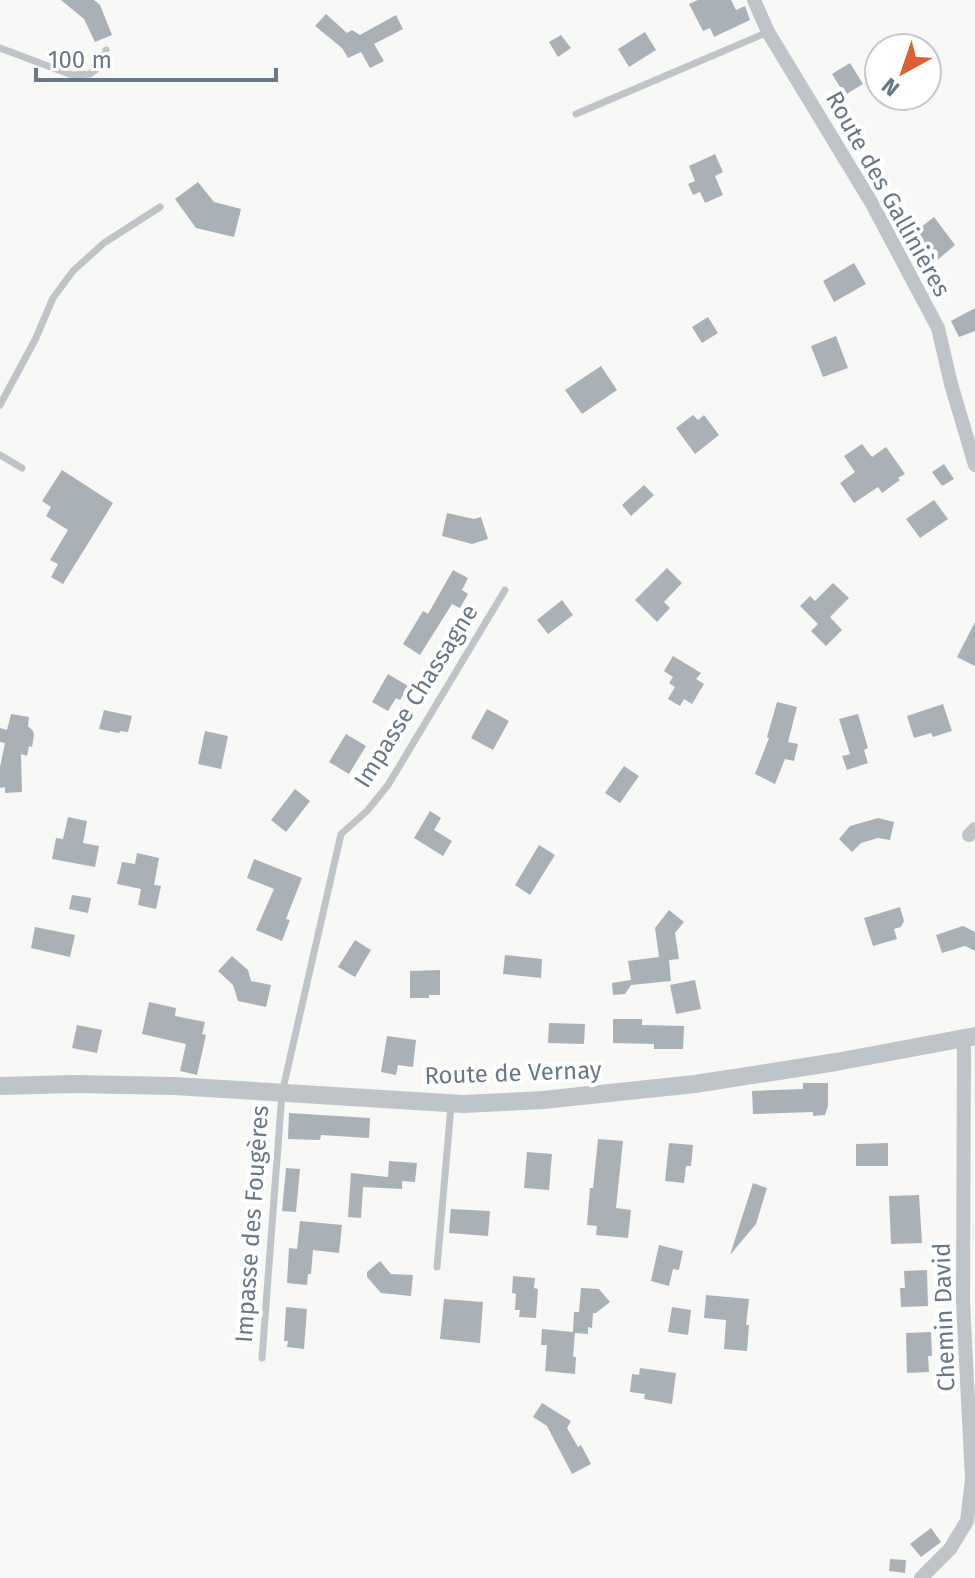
<svg xmlns="http://www.w3.org/2000/svg" width="975" height="1578" font-family="'Fira Sans',sans-serif">
<rect width="100%" height="100%" fill="#f8f8f6"/>
<path fill="#a9b1b7" d="M61 0H94L100 5 112 35 95 42 84 19Z
M698 0H731L736 10 745 6 750 20 714 37 710 28 703 31 689 4Z
M326 14 347 33 352 30 360 35 396 15 403 29 374 44 384 61 370 68 361 52 348 58 342 48 315 26Z
M645 32 656 50 629 67 618 49Z
M561 35 571 48 558 57 549 42Z
M850 63 863 84 845 95 832 74Z
M715 154 723 172 715 176 723 195 705 203 700 192 693 195 688 184 695 181 689 166Z
M198 182 214 202 241 209 234 237 196 228 175 199Z
M934 217 955 245 922 273 903 241Z
M854 263 866 284 834 302 823 281Z
M975 308V331L959 337 951 321Z
M708 317 718 333 702 343 692 327Z
M836 336 848 368 823 377 811 346Z
M601 366 617 390 582 414 565 390Z
M693 415 698 420 704 415 719 435 695 454 676 428Z
M862 444 872 457 886 447 905 474 898 478 900 480 882 493 878 487 854 503 840 483 855 472 844 456Z
M944 464 954 479 942 486 932 472Z
M62 470 113 503 63 584 51 577 58 564 50 560 68 530 46 516 51 507 42 501Z
M644 485 654 495 631 516 622 505Z
M934 500 948 519 920 538 906 519Z
M447 513 474 519 481 517 488 539 472 544 442 536Z
M667 568 682 583 664 602 670 608 657 622 635 600Z
M453 570 468 578 462 590 468 594 460 608 452 604 420 655 403 644 423 611 428 614Z
M833 583 849 598 830 617 842 630 826 646 811 631 818 624 800 606 810 596 815 601Z
M562 600 573 615 548 634 537 620Z
M975 622V666L957 657Z
M673 656 701 673 696 679 704 684 692 704 684 699 680 706 668 699 675 687 669 683 673 677 664 671Z
M388 674 408 686 400 700 396 698 388 711 372 702Z
M777 702 797 707 788 742 798 744 794 761 785 759 775 784 755 774 769 738 767 737Z
M943 704 952 731 933 737 931 733 914 738 907 716Z
M487 709 509 721 493 750 471 738Z
M104 710 132 716 128 732 120 731 119 733 99 729Z
M11 714 29 717 28 726 33 731 34 735 32 747 29 746 27 756 21 754 22 792 5 793V787L0 788V767L5 743 0 742V728L7 730Z
M858 714 868 748 864 750 868 763 847 770 842 756 850 754 839 719Z
M205 731 228 736 221 769 198 764Z
M346 734 366 746 349 774 329 762Z
M624 766 639 776 620 803 605 793Z
M295 789 310 801 286 832 271 820Z
M430 811 441 818 434 830 452 841 443 856 414 838Z
M68 817 87 821 83 843 99 846 95 867 52 859 56 838 63 839Z
M878 818 894 822 890 840 878 838 861 843 852 852 839 839 850 826Z
M539 845 555 855 530 895 515 885Z
M137 853 159 858 154 885 161 886 156 909 138 905 141 889 117 884 122 862 135 864Z
M254 859 302 878 286 919 290 920 282 941 256 930 274 889 247 878Z
M72 895 91 898 88 913 69 909Z
M900 907 904 921 901 927 894 929 897 939 873 946 864 918Z
M669 910 684 922 675 933 679 959 669 960 671 981 631 985 625 994 613 995 612 983 631 980 628 961 659 957 655 928Z
M963 926 975 932V951L965 946 942 953 936 935Z
M35 927 75 935 70 957 31 948Z
M355 940 371 950 355 977 338 967Z
M505 955 542 959 541 978 503 974Z
M232 956 248 970 251 981 271 985 266 1007 238 1001 233 985 218 971Z
M440 970V995H429V998H410V971Z
M695 980 701 1009 676 1014 670 985Z
M149 1002 176 1008 175 1016 205 1022 202 1034 206 1035 197 1075 180 1071 186 1044 142 1034Z
M613 1019H642V1025L684 1026 683 1049H654V1044L613 1043Z
M549 1023 585 1024 584 1044 548 1043Z
M77 1025 102 1030 97 1053 72 1048Z
M387 1036 416 1040 413 1067 398 1065 396 1075 381 1072Z
M803 1083H828V1106L825 1115 813 1116V1112L753 1114 752 1091 803 1089Z
M289 1113 370 1118 369 1138 321 1135 320 1140 288 1139Z
M598 1139 623 1141 616 1208 631 1210 628 1238 596 1235 597 1226 587 1225 590 1188H593Z
M669 1143 693 1145 691 1166H686L684 1183 665 1181Z
M888 1143V1166H856V1144Z
M527 1152 552 1154 549 1190 524 1188Z
M389 1161 417 1163 415 1182 402 1181V1189L363 1187 361 1218 348 1217 351 1173 388 1177Z
M286 1168 300 1169 296 1212 282 1211Z
M753 1183 767 1188 756 1224 730 1255Z
M919 1195 922 1243 891 1244 889 1196Z
M451 1209 490 1211 488 1236 449 1233Z
M300 1221 342 1225 339 1253 313 1250 311 1274H308L307 1285 287 1283 289 1248 297 1249Z
M659 1245 683 1251 679 1270 673 1269 669 1286 651 1281Z
M380 1261 391 1274 413 1275 411 1296 381 1293 367 1277V1272Z
M927 1270 928 1306 901 1307 900 1288H905L904 1271Z
M513 1276 535 1278 534 1288 538 1289 536 1318 519 1317 520 1310H515L516 1294 512 1293Z
M581 1288 599 1289 610 1302 596 1313H593L592 1328 588 1327V1334L575 1333 573 1357H576L575 1374 545 1371 547 1345H541L542 1329 573 1332 574 1312H579Z
M706 1295 749 1299 746 1325H749L747 1351 724 1349 726 1320 704 1318Z
M444 1299 483 1302 480 1343 440 1339Z
M286 1307 307 1309 304 1349 287 1347 288 1341H284Z
M672 1307 691 1310 688 1335 668 1332Z
M931 1332 932 1356H928L929 1372 907 1373 906 1333Z
M640 1368 676 1373 672 1404 644 1399 645 1394 630 1392 632 1374 639 1375Z
M542 1403 571 1421 567 1428 578 1447 581 1445 591 1464 572 1474 547 1426 533 1417Z
M931 1528 941 1542 921 1557 910 1544Z
M890 1559 906 1560 905 1573 889 1571Z"/>
<g fill="none" stroke-linecap="round" stroke-linejoin="round">
<path stroke="#bfc4c8" stroke-width="7" d="M0 48 72 75 90 74 102 65 106 50
M576 114 768 32
M0 405 35 340 53 298 73 271 104 243 160 207
M0 455 22 468
M437 1267 451 1106
M262 1358 282 1093 341 834 367 811 388 785 505 590"/>
<path stroke="#bfc4c8" stroke-width="14" d="M754 0 768 32 871 202 938 328 951 384 975 465
M969 835 975 829
M921 1578 950 1549 967 1521 972 1479 963 1302 964 1038"/>
<path stroke="#bfc4c8" stroke-width="18" d="M0 1086 75 1084 174 1086 463 1104 543 1100 695 1084 836 1062 975 1036"/>
</g>
<g text-anchor="middle" dominant-baseline="central" stroke-width="8" stroke-linejoin="round" paint-order="stroke">
<g font-size="24" fill="#697886" stroke="#fff">
<text transform="translate(888 194) rotate(61)">Route des Gallinières</text>
<text transform="translate(416 696) rotate(-58)">Impasse Chassagne</text>
<text transform="translate(513 1073) rotate(-2)">Route de Vernay</text>
<text transform="translate(252 1224) rotate(-86)">Impasse des Fougères</text>
<text transform="translate(944 1317) rotate(-92)">Chemin David</text>
</g>
</g>
<g transform="translate(903 72) rotate(220)"><circle r="38" fill="#ffffff" stroke="#c3c9cf" stroke-width="2"/>
<path d="M0-6L14 30L0 20L-14 30Z" fill="#dc6032"/>
<text y="-12" font-size="22" font-weight="bold" text-anchor="middle" fill="#697886">N</text>
</g>
<path d="M36 68v12h240v-12" fill="none" stroke="#697886" stroke-width="4"/>
<text x="48" y="68" font-size="24" fill="#697886" stroke="#ffffff" stroke-width="6" paint-order="stroke">100 m</text>
</svg>
